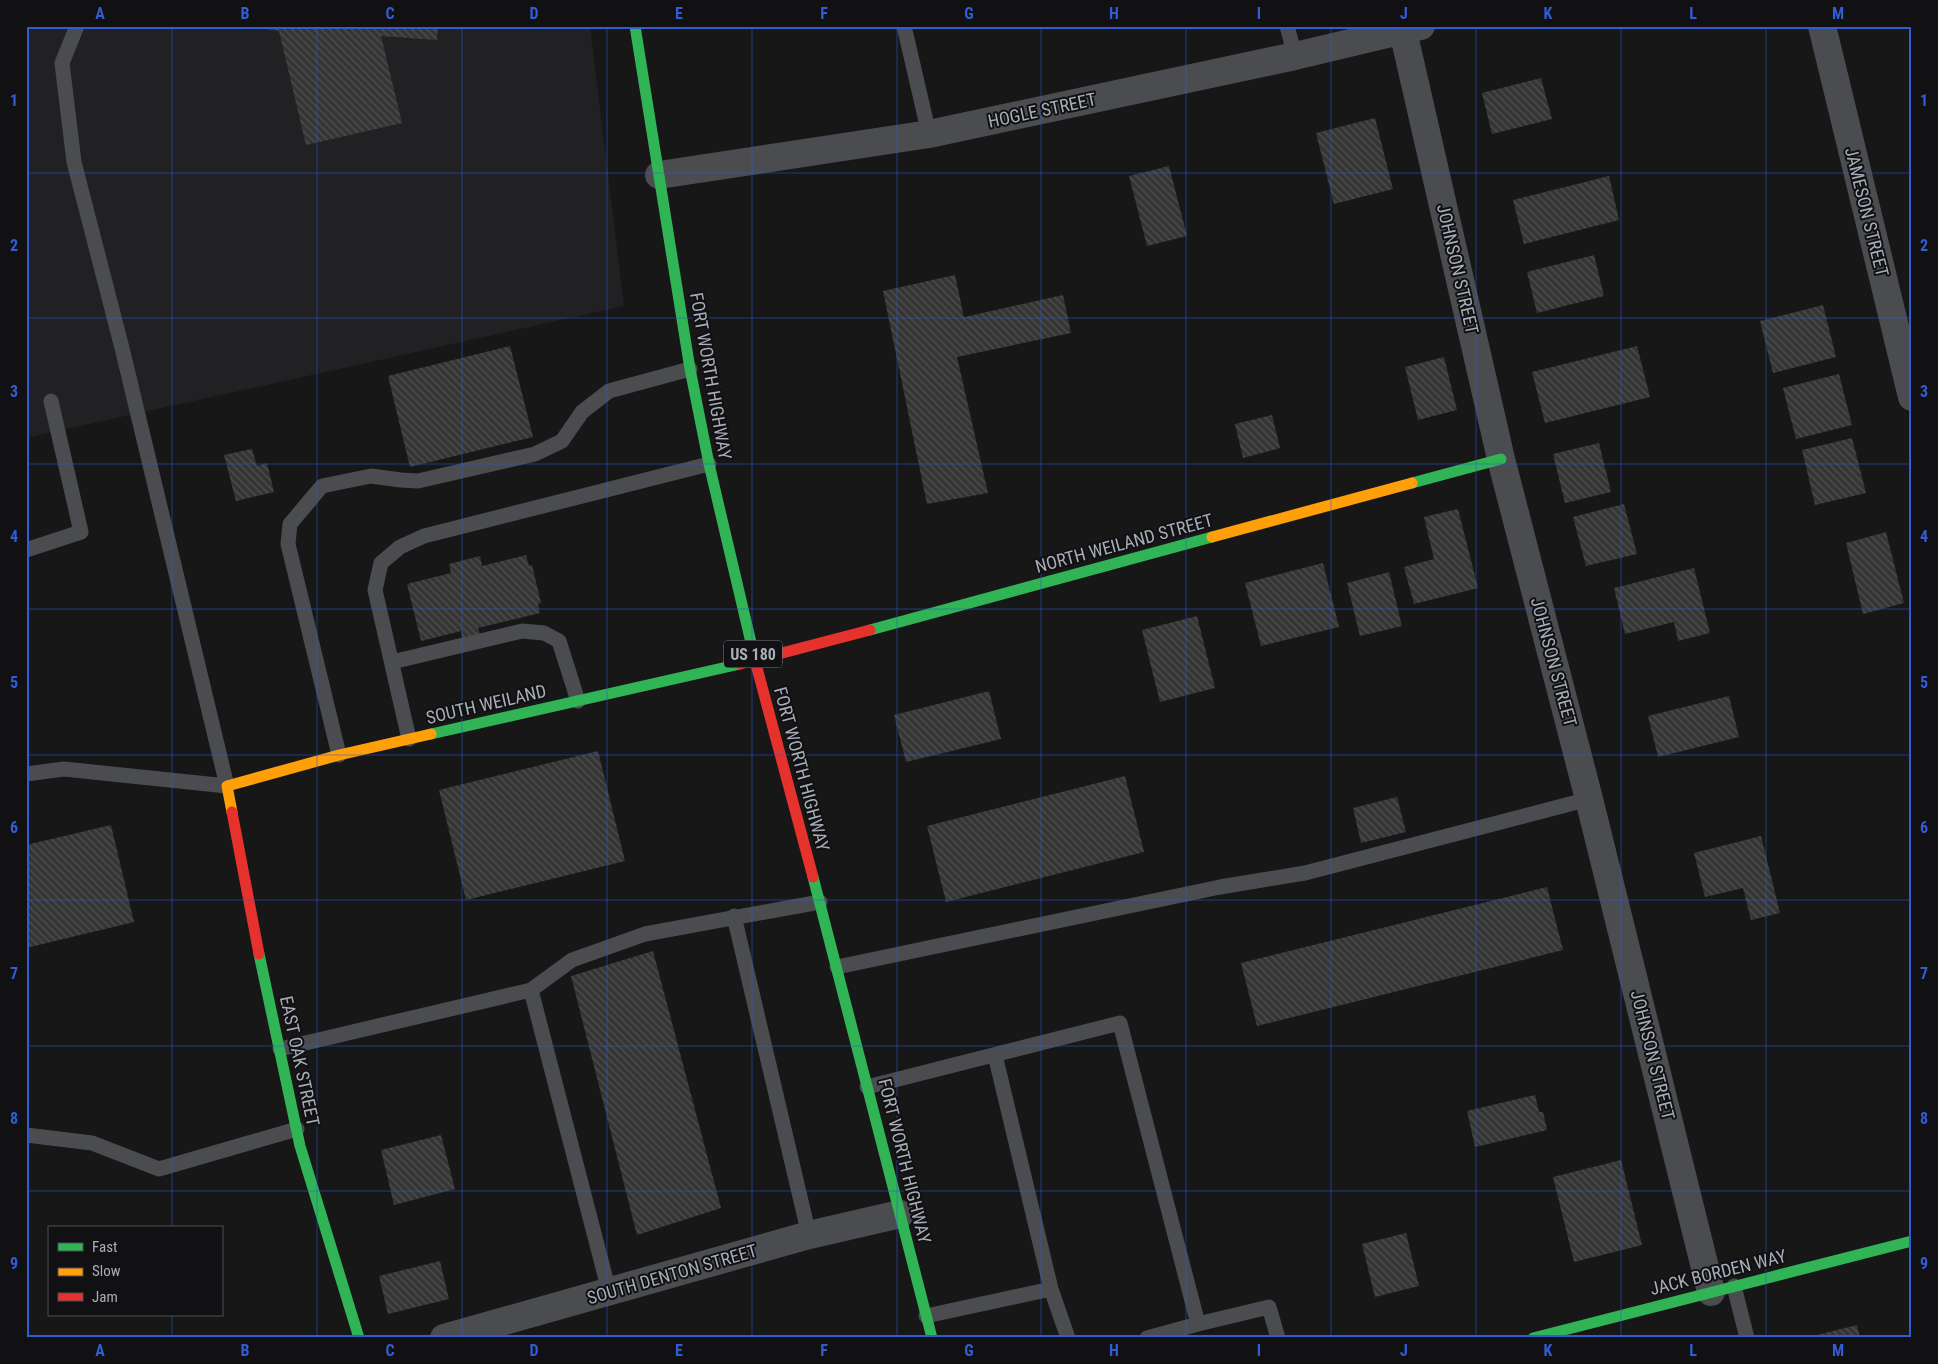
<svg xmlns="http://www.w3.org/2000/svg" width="1938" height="1364" font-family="'Roboto Condensed',sans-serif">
<defs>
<pattern id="building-back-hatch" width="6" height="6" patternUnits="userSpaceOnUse" patternTransform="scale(1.25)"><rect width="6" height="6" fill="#353536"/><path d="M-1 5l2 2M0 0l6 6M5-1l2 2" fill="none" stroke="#4f5051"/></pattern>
</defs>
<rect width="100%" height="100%" fill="#171717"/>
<path fill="#212123" d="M26 26H590L624 306 26 438Z"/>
<path fill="url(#building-back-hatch)" d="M246 26H438L437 40 381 36 402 123 306 145 279 31Z
M1541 78 1552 119 1492 134 1482 93Z
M1375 118 1393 189 1334 204 1316 133Z
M1169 166 1187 236 1147 246 1129 176Z
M1609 176 1619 220 1524 244 1513 200Z
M1594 255 1604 296 1537 313 1527 272Z
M955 275 964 317 1063 295 1071 333 957 357 988 493 927 504 883 291Z
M1823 305 1836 357 1773 373 1760 321Z
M510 346 533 437 410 467 388 376Z
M1637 346 1650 397 1545 423 1532 372Z
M1444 357 1457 410 1418 420 1405 367Z
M1839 374 1852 425 1796 439 1783 388Z
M1272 415 1280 448 1243 458 1235 424Z
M1852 438 1866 493 1815 505 1802 450Z
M1599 443 1611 492 1565 503 1553 454Z
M252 449 257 466 267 463 274 492 236 501 224 455Z
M1624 504 1637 554 1586 566 1573 517Z
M1458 509 1478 588 1414 604 1404 567 1434 559 1424 517Z
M1886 532 1904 603 1863 614 1846 543Z
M526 555 529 566 532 565 541 603 538 604 540 613 478 628 481 637 463 641 461 631 421 641 407 584 451 573 449 564 480 556 482 566Z
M1323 563 1339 627 1261 646 1245 583Z
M1694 568 1710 633 1678 641 1674 622 1625 634 1614 588Z
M1389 572 1402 626 1360 636 1347 583Z
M1197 616 1215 688 1160 702 1142 630Z
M989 691 1001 739 906 762 894 715Z
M1729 696 1739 737 1658 757 1648 716Z
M598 751 625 861 466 900 439 790Z
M1125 776 1144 852 946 902 927 826Z
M1397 797 1406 832 1361 843 1353 808Z
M111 825 134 922 26 948V845Z
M1761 836 1780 913 1751 920 1743 888 1705 897 1694 853Z
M1547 887 1563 950 1257 1026 1241 963Z
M653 951 721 1208 637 1235 571 976Z
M1535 1095 1539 1112H1543L1547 1130 1475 1147 1467 1111Z
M441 1135 455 1189 394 1205 381 1150Z
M1621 1160 1642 1245 1574 1262 1553 1177Z
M1406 1233 1419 1286 1375 1297 1362 1244Z
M440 1261 449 1299 388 1314 379 1276Z
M1857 1325 1860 1338H1809V1337Z"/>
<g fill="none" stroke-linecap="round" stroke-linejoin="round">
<path stroke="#4b4c50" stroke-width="15" d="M904 26 929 134
M1287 26 1295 56
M26 550 81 532 51 401
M392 662 522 631 544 633 559 641 578 701
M409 739 375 590 381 563 400 547 424 536 709 464
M339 755 288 544 290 524 322 486 371 476 401 480 418 481 535 454 562 441 582 412 609 391 690 369
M26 774 64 769 227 786 122 348 74 162 62 63 77 26
M734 916 809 1235
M837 967 1220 887 1305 873 1589 799
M531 990 572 960 645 934 820 902
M280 1049 531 990 609 1291
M995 1055 1051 1289
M867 1087 1120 1023 1198 1324 1269 1307 1278 1338
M26 1135 92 1143 159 1169 297 1129
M1734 1286 1747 1338
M926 1316 1051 1289 1068 1338
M1147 1338 1198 1324"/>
<path stroke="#4b4c50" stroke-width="28" d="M1822 26 1912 397
M1403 31 1501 459 1589 799 1711 1292
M659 175 929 134 1295 56 1421 26
M444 1338 809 1235 900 1214"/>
<path stroke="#30b455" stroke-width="11" d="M635 26 690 369 709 464 757 668
M1412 483 1501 459
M870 630 1212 537
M431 734 740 664
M813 877 932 1338
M259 954 300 1146 359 1338
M1533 1338 1912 1241"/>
<path stroke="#ff9f0a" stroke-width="11" d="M1212 537 1412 483
M232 812 227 786 339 755 431 734"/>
<path stroke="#e5322d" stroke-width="11" d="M740 664 870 630
M757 668 813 877
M232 812 259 954"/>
</g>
<path fill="none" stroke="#325cd3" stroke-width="1" stroke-opacity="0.55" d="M172 26V1228M317 26V1338M462 26V1338M607 26V1338M752 26V1338M897 26V1338M1041 26V1338M1186 26V1338M1331 26V1338M1476 26V1338M1621 26V1338M1766 26V1338M26 173H1912M26 318H1912M26 464H1912M26 609H1912M26 755H1912M26 900H1912M26 1046H1912M26 1191H1912M172 1315V1338"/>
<g text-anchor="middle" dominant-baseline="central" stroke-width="4" stroke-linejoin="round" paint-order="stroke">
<rect fill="#111113" stroke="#7b7e86" stroke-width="1" x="724" y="640.5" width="58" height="27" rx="4"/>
<g font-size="16" font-weight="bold" fill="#a8adb8">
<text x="753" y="654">US 180</text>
</g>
<g font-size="18" fill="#a8adb8" stroke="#111113">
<text transform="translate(1042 110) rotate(-12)">HOGLE STREET</text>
<text transform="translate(1867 212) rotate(76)">JAMESON STREET</text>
<text transform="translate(1458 269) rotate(77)">JOHNSON STREET</text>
<text transform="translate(711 376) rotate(80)">FORT WORTH HIGHWAY</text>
<text transform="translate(1124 543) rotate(-15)">NORTH WEILAND STREET</text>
<text transform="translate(1554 662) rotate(75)">JOHNSON STREET</text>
<text transform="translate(486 704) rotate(-13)">SOUTH WEILAND</text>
<text transform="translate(802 769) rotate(75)">FORT WORTH HIGHWAY</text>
<text transform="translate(1653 1055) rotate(76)">JOHNSON STREET</text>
<text transform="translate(300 1061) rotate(78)">EAST OAK STREET</text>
<text transform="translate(905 1161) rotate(76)">FORT WORTH HIGHWAY</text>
<text transform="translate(1718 1272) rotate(-14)">JACK BORDEN WAY</text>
<text transform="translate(672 1274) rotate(-16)">SOUTH DENTON STREET</text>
</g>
</g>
<rect width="1938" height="1364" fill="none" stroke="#111113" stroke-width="55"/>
<rect x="48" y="1226" width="175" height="90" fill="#111113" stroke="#4d4f55"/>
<rect x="58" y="1243" width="25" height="8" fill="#30b455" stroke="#4d4f55"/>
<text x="92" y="1252" font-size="15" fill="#a8adb8">Fast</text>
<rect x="58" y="1268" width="25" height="8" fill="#ff9f0a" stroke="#4d4f55"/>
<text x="92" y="1276" font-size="15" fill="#a8adb8">Slow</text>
<rect x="58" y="1293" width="25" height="8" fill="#e5322d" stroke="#4d4f55"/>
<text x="92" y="1302" font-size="15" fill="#a8adb8">Jam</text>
<rect x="28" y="28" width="1882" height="1308" fill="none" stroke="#325cd3" stroke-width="2"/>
<g font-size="16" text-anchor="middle" font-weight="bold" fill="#325cd3">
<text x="100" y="19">A</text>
<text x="245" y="19">B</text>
<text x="390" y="19">C</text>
<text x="534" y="19">D</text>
<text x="679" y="19">E</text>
<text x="824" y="19">F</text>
<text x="969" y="19">G</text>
<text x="1114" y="19">H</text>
<text x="1259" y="19">I</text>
<text x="1404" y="19">J</text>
<text x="1548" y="19">K</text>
<text x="1693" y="19">L</text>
<text x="1838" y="19">M</text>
<text x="14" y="106">1</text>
<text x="1924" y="106">1</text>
<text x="14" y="251">2</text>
<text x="1924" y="251">2</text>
<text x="14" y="397">3</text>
<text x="1924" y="397">3</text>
<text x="14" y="542">4</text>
<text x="1924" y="542">4</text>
<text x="14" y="688">5</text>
<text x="1924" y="688">5</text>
<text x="14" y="833">6</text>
<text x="1924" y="833">6</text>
<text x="14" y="979">7</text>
<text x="1924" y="979">7</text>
<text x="14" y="1124">8</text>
<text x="1924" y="1124">8</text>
<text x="14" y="1269">9</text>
<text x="1924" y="1269">9</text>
<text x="100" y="1356">A</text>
<text x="245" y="1356">B</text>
<text x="390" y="1356">C</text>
<text x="534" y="1356">D</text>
<text x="679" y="1356">E</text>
<text x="824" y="1356">F</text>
<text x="969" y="1356">G</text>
<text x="1114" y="1356">H</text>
<text x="1259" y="1356">I</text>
<text x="1404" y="1356">J</text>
<text x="1548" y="1356">K</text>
<text x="1693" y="1356">L</text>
<text x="1838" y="1356">M</text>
</g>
</svg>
